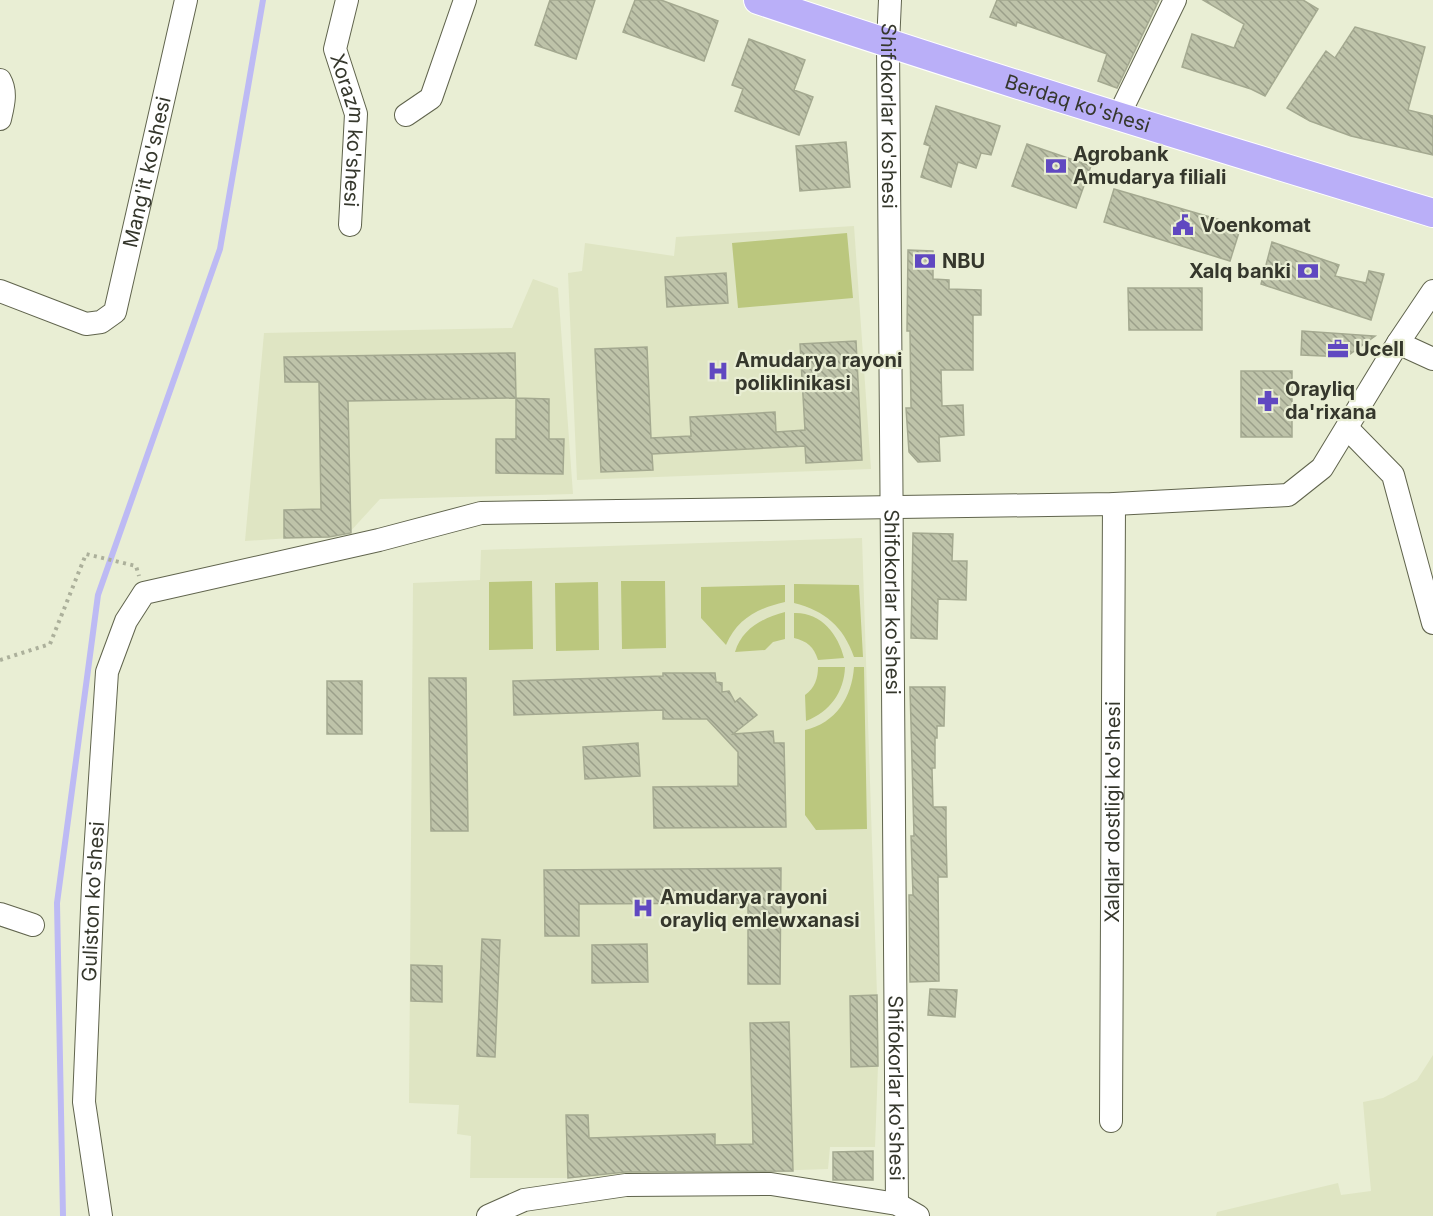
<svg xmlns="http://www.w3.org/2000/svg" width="1433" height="1216" font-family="Inter,sans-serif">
<defs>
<pattern id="building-back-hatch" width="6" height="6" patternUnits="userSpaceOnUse" patternTransform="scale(1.5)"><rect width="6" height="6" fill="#bec3a9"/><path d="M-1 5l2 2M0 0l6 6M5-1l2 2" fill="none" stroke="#9b9f8a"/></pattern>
</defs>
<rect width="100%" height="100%" fill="#e9eed4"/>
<path fill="#dfe5c3" d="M854 226 871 469 577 480 568 273 582 271 585 243 674 256 676 237Z
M533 279 558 288 573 494 380 499 348 534 245 541 264 333 512 328Z
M862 538 877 995 878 1066 875 1147H830L828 1169 568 1178H470L471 1136 457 1134 459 1105 409 1103 413 583 480 580 481 550Z
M1433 1055V1216H1216L1217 1212 1338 1183 1341 1195 1371 1191 1363 1102 1383 1098 1417 1080Z"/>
<path fill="#bbc77e" d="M847 233 853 298 738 308 732 243Z
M532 581 533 649 489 650V582Z
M621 581H665L666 648 622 649Z
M598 582 599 650 556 651 555 583Z
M794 584 859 585 863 657H854C843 626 825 611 794 603Z
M785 585V602C758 608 737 619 726 645L701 618V587Z
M785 612V639L773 642 765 650 735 652C742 629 762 618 785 612Z
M794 613C821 612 838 634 844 658L818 660C814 647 807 641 794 638Z
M818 667H845C844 692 830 712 806 721L805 695C815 688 818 678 818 667Z
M854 667H864L867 829 816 830 805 815V730C836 723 852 697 854 667Z"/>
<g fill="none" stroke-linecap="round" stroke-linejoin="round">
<path stroke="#bdbaf4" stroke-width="6" d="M63 1216 57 903 98 595 220 249 263 0"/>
</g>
<path fill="url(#building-back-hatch)" stroke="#a4a990" stroke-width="1.5" d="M550 0H595L576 59 535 45Z
M635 0H661L718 21 704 61 623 32Z
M997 0H1159L1117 88 1098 81 1107 54 1017 22 1016 26 990 17Z
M1203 0H1303L1318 9 1265 96 1251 89 1182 67 1192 34 1234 48 1244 24Z
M1355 27 1425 47 1408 110 1433 116V155L1351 136 1310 121 1287 108 1326 51 1335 58Z
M749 39 805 60 794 90 813 97 799 135 735 111 743 89 732 85Z
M936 106 1000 126 991 155 981 153 976 168 958 162 951 187 921 177 930 146 924 144Z
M846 142 850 187 800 191 796 146Z
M1027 144 1091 166 1076 208 1012 186Z
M1114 189 1241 226 1230 261 1104 222Z
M1272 242 1339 265 1335 276 1366 283 1369 271 1384 274 1371 320 1261 284Z
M908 250 933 251V279L949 280V289L981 290V315H973V370H941L942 406 963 405 964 435 939 437 940 461 918 462 909 452 906 408H911L910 331H907Z
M726 273 728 303 667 307 665 277Z
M1128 288H1202V330H1129Z
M1302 331 1375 336 1346 357 1301 355Z
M856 341 862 460 806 463 805 446 652 454 653 470 601 472 595 349 647 347 651 438 691 436 690 417 775 412 776 432 805 430 800 344Z
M515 353 516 398 348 401 351 533 329 537 284 538V510L321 509 319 382H285L284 357Z
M1241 371H1292V437H1241Z
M516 398 549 399V439H564L563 474 496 473V439H516Z
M913 533 953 534 952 561H967L966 600 938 599 937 639 911 638Z
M663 673H715L716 682 722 683V692L729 691 735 702 740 698 757 715 733 734 773 731 774 743H784L786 827 654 828 653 787 738 786V752L707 719H663V710L514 715 513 681 663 676Z
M429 678H466L468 831H431Z
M327 681H362V734H327Z
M910 687H945L944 726H937V738H935V768H932L933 807H946V834L947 877H938L939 981 910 982 909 895H913L911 836H914Z
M638 743 640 776 585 779 583 747Z
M781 868 780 984H748V903L579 904V936H545L544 870Z
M482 939 500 940 495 1057 477 1056Z
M647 944 648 982 592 983V945Z
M411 965 442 966V1002L411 1001Z
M930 989 957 990 955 1017 928 1015Z
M877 995 878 1066 851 1067 850 996Z
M789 1022 793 1171 626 1172 568 1178 566 1115H588L589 1138 715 1134V1145L753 1144 750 1023Z
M873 1151V1180H833V1152Z"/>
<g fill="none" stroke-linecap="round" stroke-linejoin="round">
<defs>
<g id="minor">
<path id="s1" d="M347 0 335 49 356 114 350 225"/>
<path id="s2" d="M890 0 888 44 897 1204"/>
<path d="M0 80C7 92 3 106 0 119"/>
<path d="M406 115 431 98 465 0"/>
<path d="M1118 117 1175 0"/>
<path id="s3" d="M0 291 86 324 101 322 115 312 186 0"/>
<path d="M1398 343 1433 359"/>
<path d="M1347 428 1393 475 1433 623"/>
<path d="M0 914 33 925"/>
<path id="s4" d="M1111 1121 1114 504"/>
<path id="s5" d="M101 1216 84 1102 93 885 107 672 126 621 144 593 379 540 481 513 1114 504 1288 495 1322 468 1398 343 1433 291"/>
<path d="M488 1216 524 1200 626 1185 771 1184 897 1204 918 1216"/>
</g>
<g id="major">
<path id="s6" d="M758 0C981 75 1207 144 1433 213"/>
</g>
</defs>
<use href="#minor" stroke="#60644d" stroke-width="24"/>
<use href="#major" stroke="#fff" stroke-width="30"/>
<path stroke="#acb09b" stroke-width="4" stroke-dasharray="3 4.5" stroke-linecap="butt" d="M0 660 50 644 86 554 136 566 139 576"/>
<use href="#minor" stroke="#fff" stroke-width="22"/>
<use href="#major" stroke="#baaff8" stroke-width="28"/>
</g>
<defs>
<symbol id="bank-bare" viewBox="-9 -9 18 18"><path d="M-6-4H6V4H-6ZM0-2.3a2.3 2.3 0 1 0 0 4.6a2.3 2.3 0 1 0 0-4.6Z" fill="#6048c1" stroke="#e9eed4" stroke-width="2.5" paint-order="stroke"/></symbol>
<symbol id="civic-bare" viewBox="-9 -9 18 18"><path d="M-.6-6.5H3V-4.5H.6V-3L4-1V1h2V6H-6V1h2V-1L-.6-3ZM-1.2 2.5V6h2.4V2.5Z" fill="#6048c1" stroke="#e9eed4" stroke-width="2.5" paint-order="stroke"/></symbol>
<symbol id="office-bare" viewBox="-9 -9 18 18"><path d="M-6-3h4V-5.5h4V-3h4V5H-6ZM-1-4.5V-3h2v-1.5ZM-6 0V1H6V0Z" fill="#6048c1" stroke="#e9eed4" stroke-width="2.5" paint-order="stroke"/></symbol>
<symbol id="hospital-bare" viewBox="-9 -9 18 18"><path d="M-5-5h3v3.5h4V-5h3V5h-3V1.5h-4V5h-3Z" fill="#6048c1" stroke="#e9eed4" stroke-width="2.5" paint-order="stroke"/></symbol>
<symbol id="pharmacy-bare" viewBox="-9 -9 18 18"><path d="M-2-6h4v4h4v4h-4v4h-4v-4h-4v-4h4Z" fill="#6048c1" stroke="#e9eed4" stroke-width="2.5" paint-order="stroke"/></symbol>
</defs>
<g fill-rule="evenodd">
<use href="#bank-bare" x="1041" y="151" width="30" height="30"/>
<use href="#civic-bare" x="1168" y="210" width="30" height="30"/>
<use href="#bank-bare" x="910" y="246" width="30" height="30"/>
<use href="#bank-bare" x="1293" y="256" width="30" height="30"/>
<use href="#office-bare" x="1323" y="334" width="30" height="30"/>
<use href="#hospital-bare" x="703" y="356" width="30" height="30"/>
<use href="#pharmacy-bare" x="1253" y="386" width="30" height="30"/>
<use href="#hospital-bare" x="628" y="893" width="30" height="30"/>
</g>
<g text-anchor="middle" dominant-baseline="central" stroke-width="4.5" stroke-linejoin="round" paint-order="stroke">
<g font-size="20" fill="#35372c" stroke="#e9eed4">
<text stroke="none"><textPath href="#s6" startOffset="336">Berdaq ko'shesi</textPath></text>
<text stroke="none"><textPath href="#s2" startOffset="116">Shifokorlar ko'shesi</textPath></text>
<text stroke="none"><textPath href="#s1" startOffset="134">Xorazm ko'shesi</textPath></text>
<text stroke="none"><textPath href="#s3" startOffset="268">Mang'it ko'shesi</textPath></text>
<text stroke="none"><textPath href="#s2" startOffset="602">Shifokorlar ko'shesi</textPath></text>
<text stroke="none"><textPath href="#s4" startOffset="309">Xalqlar dostligi ko'shesi</textPath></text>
<text stroke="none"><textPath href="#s5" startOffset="316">Guliston ko'shesi</textPath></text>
<text stroke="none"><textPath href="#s2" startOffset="1088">Shifokorlar ko'shesi</textPath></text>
</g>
<g font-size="20" font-weight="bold" fill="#35372c" stroke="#e9eed4" text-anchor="start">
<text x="1073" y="154">Agrobank<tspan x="1073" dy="23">Amudarya filiali</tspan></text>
<text x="1200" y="225">Voenkomat</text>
<text x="942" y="261">NBU</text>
<text x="1291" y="271" text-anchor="end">Xalq banki</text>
<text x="1355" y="349">Ucell</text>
<text x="735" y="360">Amudarya rayoni<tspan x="735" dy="23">poliklinikasi</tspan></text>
<text x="1285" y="389">Orayliq<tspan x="1285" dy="23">da'rixana</tspan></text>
<text x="660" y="897">Amudarya rayoni<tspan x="660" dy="23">orayliq emlewxanasi</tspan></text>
</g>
</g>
</svg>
